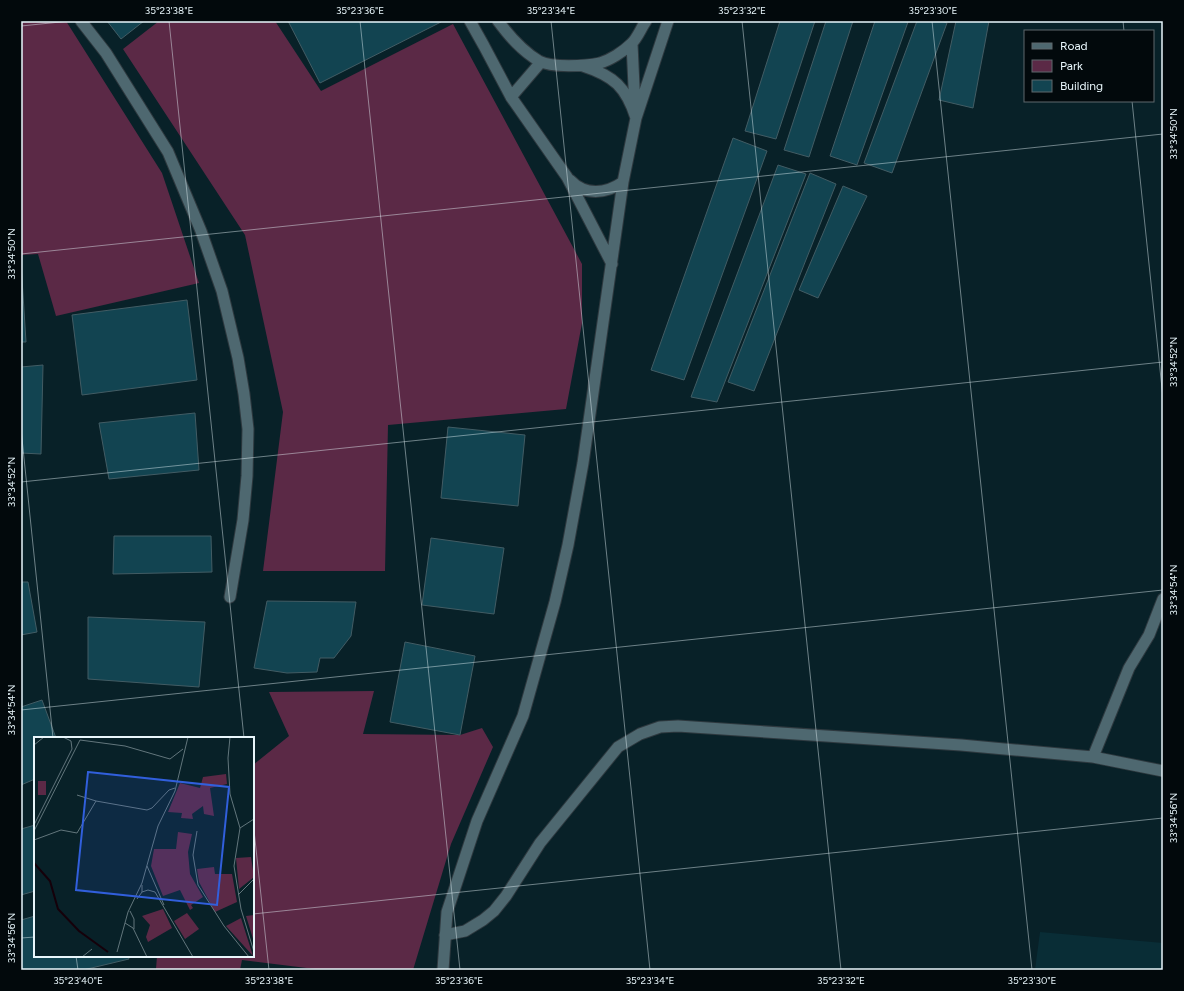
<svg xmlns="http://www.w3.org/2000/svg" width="1184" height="991" font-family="Figtree,sans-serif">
<rect width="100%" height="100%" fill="#082128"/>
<path fill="#092d36" d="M1040 932 1163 943V970H1035Z"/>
<path fill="#5b2946" d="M21 21H66L162 173 199 283 56 316 38 254 21 255Z
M159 21H275L321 91 453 24 582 264V323L566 409 388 425 385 571H263L283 412 245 235 123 49Z
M374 691 363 734 460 735 482 728 493 747 451 844 413 970H323L242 960 240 970H152L156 969 157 956H253V765L289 736 269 692Z"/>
<path fill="#124451" stroke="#425c64" d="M107 21H144L121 39Z
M288 21H441V22L320 83Z
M780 21H815L776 139 745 131Z
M826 21H853L809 157 784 150Z
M875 21H902L908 22 857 165 830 156Z
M917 21H941L947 23 892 173 864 163Z
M956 21H989L973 108 939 100Z
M733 138 767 151 684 380 651 370Z
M778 165 806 174 717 402 691 397Z
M810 173 836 184 754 391 728 382Z
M843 186 867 196 818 298 799 290Z
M21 263 26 342H21Z
M187 300 197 380 82 395 72 315Z
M43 365 41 454 21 453V367Z
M195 413 199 470 109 479 99 423Z
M448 427 525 435 518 506 441 498Z
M114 536H211L212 572 113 574Z
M431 538 504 548 494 614 422 605Z
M21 582H28L37 632 21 635Z
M267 601 356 602 351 636 334 658H320L317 672 287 673 254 668Z
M88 617 205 622 199 687 88 679Z
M405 642 475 656 460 735 390 722Z
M42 700 56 738H35V779L21 785V707Z
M35 825V891L21 895V829Z
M35 916V956H128L129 959 83 970H21V920Z"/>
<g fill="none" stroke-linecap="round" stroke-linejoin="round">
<defs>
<path id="minor" d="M81 21 106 53 168 152 201 231 222 291 238 358 244 394 248 429 247 476 243 520 230 597
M1093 757 1163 771
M445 935 465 931 483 920 494 911 506 896 540 843 618 747 640 734 660 727 678 726 961 745 1093 757 1129 668 1149 635 1163 599"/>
<path id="tertiary" d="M470 21 484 46 511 97 567 177 612 264
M498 21C510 37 522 51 539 61 552 68 585 66 600 63 610 60 623 52 631 44 637 39 641 28 646 21
M632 44 635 108
M583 66C614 76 626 87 636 118
M511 97 541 62
M570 180C585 196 606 194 623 182
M443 970 447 912 477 821 523 716 555 602 568 545 583 463 623 182 636 118 668 21"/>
</defs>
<use href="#minor" stroke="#2e393f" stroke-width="13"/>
<use href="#tertiary" stroke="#2e393f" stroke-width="13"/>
<use href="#minor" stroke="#4e6870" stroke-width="11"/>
<use href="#tertiary" stroke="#4e6870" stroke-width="11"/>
</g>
<path fill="none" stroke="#e8f6fb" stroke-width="1" stroke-opacity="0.45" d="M169 21 244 738M360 21 460 970M551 21 650 970M742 21 841 970M932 21 1032 970M1123 21 1124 31M21 26 70 21M1132 101 1163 398M21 254 1163 134M21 429 53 738M21 482 1163 362M21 710 1163 590M253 821 269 970M253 914 1163 818M21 938 35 937M76 956 78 970"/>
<g transform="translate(34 737)">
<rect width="220" height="220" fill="#082128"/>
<path d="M192 37 193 47 176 51 180 79 170 77 169 69 158 77 159 82 147 81 148 76 134 75 146 46 166 51 169 40ZM4 44H12V58H4ZM144 95 158 97 154 115 156 137 169 160 157 168 159 171 156 173 146 153 129 159 117 129 120 112H142ZM217 120 220 140 205 152 202 121ZM180 130 181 137H198L203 165 181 175 165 145 163 132ZM129 172 138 191 114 205 112 200 116 188 108 179ZM153 176 165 192 151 202 140 184ZM220 178V205L212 179ZM207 181 219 219 192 189Z" fill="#5b2946"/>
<path fill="none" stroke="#15000a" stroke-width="2" d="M0 126 16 144 24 172 45 194 74 215"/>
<path fill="none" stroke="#62767c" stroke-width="1" d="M196 0 194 21 196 57 206 91 200 129 207 172 220 215M0 8 10 0M43 58 62 64M0 88 38 12 37 4 29 0M206 91 220 82M0 94 46 3 91 9 136 22 149 12M163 94 159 118 164 148 190 189 215 220M0 103 27 93 43 96 62 64 113 73 118 71 135 53 141 51M113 129 130 168M108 155 114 153 121 155 159 220M204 158 220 142M103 162 108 155V148M96 174 100 182V192M91 186 99 191 113 220M83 215 94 175 108 146 124 89 141 54 154 0M48 220 58 212"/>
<path fill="#315fdc" fill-opacity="0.15" stroke="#315fdc" stroke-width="2" d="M54 35 195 50 183 168 42 153Z"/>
<rect width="220" height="220" fill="none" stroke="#e8f6fb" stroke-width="2"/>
</g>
<rect width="1184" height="991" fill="none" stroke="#02090c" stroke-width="44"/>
<rect x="1024" y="30" width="130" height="72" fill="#02090c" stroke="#5e686c"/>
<rect x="1032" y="43" width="20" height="6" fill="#4e6870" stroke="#5e686c"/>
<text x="1060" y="50" font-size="12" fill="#e8f6fb">Road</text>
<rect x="1032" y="60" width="20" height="12" fill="#5b2946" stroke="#5e686c"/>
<text x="1060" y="70" font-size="12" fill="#e8f6fb">Park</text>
<rect x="1032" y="80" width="20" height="12" fill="#124451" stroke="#5e686c"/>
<text x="1060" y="90" font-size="12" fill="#e8f6fb">Building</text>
<rect x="22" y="22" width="1140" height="947" fill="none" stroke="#e8f6fb" stroke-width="1.5"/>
<g font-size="10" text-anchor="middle" fill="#e8f6fb">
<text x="169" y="14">35°23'38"E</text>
<text x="360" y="14">35°23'36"E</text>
<text x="551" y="14">35°23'34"E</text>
<text x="742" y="14">35°23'32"E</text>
<text x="933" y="14">35°23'30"E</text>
<text transform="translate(1173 134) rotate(-90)" y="4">33°34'50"N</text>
<text transform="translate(11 254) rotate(-90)" y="4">33°34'50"N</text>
<text transform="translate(1173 362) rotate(-90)" y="4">33°34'52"N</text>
<text transform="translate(11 482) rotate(-90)" y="4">33°34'52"N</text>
<text transform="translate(1173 590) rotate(-90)" y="4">33°34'54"N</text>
<text transform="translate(11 710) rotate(-90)" y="4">33°34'54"N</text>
<text transform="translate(1173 818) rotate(-90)" y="4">33°34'56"N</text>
<text transform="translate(11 938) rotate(-90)" y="4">33°34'56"N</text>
<text x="78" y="984">35°23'40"E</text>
<text x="269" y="984">35°23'38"E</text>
<text x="459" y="984">35°23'36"E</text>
<text x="650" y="984">35°23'34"E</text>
<text x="841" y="984">35°23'32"E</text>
<text x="1032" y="984">35°23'30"E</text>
</g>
</svg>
